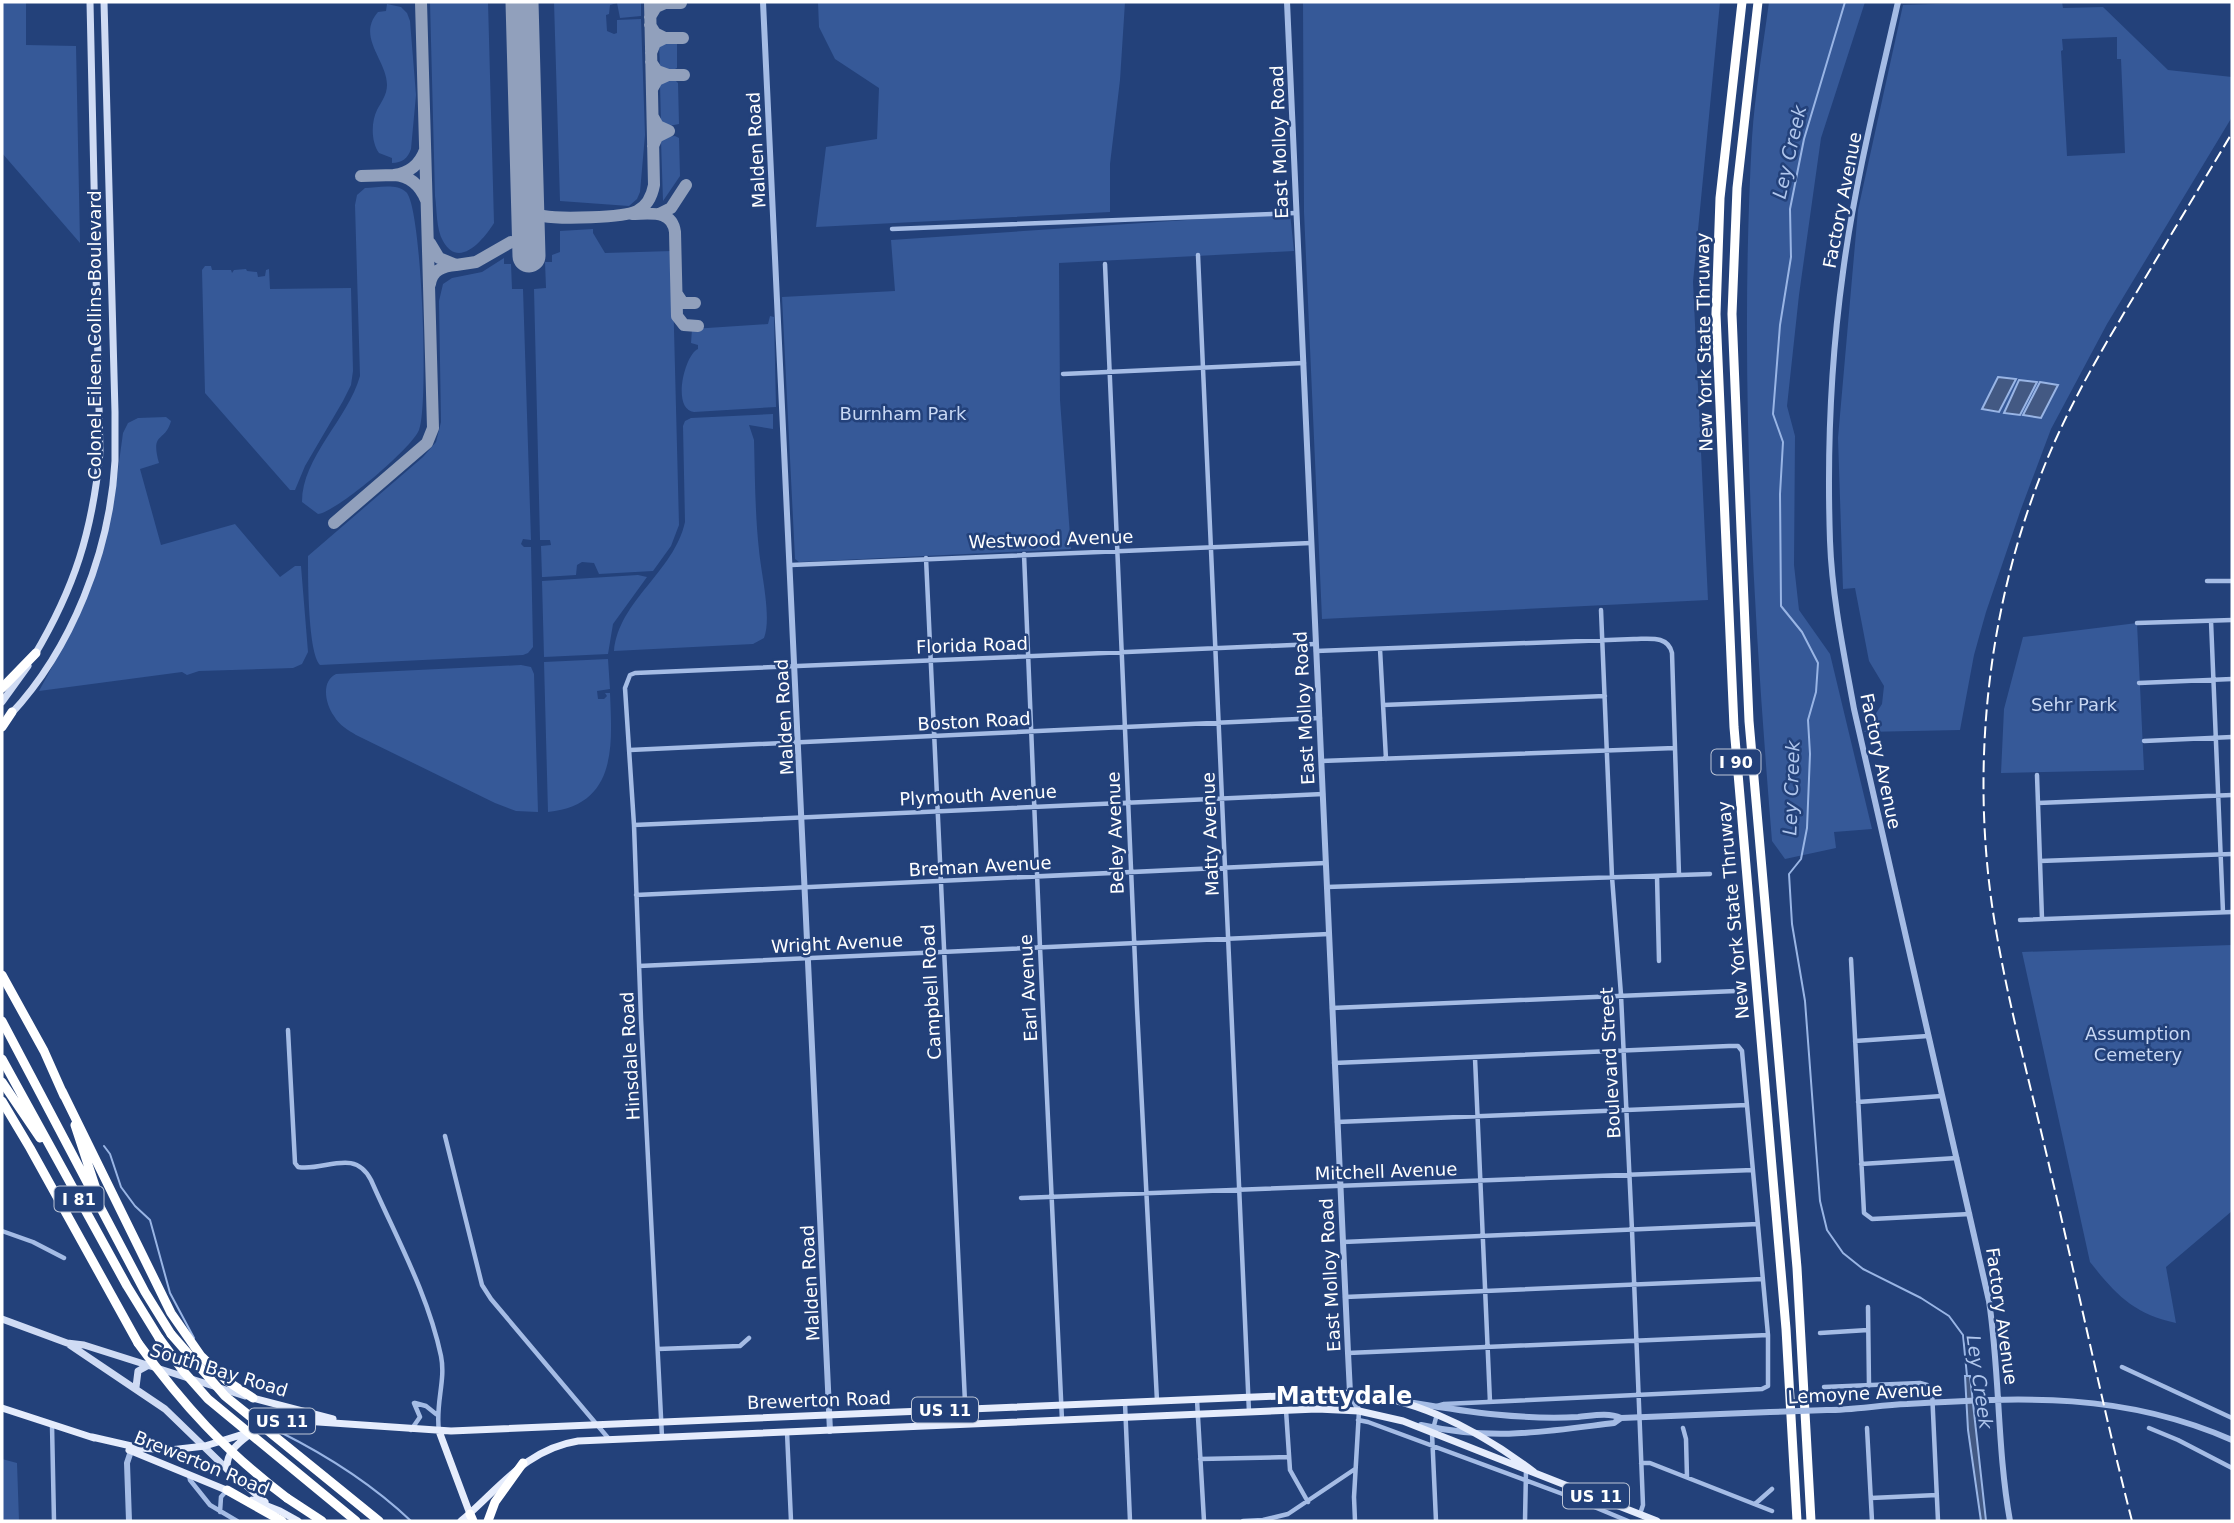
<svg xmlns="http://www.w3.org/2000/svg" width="2234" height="1523" font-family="'DejaVu Sans',sans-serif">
<rect width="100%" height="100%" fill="#23417a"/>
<path fill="#365998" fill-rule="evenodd" d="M2 2H26V45L76 46 80 243 2 153Z
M430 2H488L494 223C484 239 459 270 443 241 436 229 437 209 435 196Z
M554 2H641V16L620 18 617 3 610 5 609 14 606 15 607 31 614 34 617 33V20L641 19 645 135 640 192 637 199 629 206 560 201Z
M818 2H1125L1120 80 1110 164V212L816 227 826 147 877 139 879 88 835 59 819 27Z
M1303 2H1720L1693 282 1708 600 1322 619 1304 212Z
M1769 2H1865L1821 138 1799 295 1787 406 1795 436 1794 565 1799 610 1830 654 1872 829 1834 832 1836 848 1785 859 1772 841C1753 608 1739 373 1752 138 1755 93 1763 47 1769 2Z
M1999 2H2062L2063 8 2103 7 2168 70 2232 77V117L2107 324 2051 429 2021 509 1986 612 1974 655 1960 730 1864 732 1882 704 1884 686 1869 661 1855 588 1843 589 1838 438 1858 210 1903 5ZM2117 37V59H2121L2125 153 2067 156 2061 51 2063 50 2062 39ZM2040 382 2058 386 2041 417 2023 415Z
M387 4 401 7 407 13 410 21 416 95 411 149C408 158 402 163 392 163V158L379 153C371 142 371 122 377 110 381 102 387 95 387 85 387 60 356 37 378 12L386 11Z
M669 41 677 42V68C673 71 663 71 660 66L659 45Z
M675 80 678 83 679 124 669 126 661 122 660 85 665 81Z
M675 136 679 138 680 176 663 201 661 141 665 137Z
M365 188C377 188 396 183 406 192 422 205 429 407 419 430 412 448 337 512 318 514L302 502C302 457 348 419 360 376L355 205 357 195Z
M1290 213 1294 251 1059 263 1060 400 1071 549 799 562 795 559 782 297 895 291 891 240Z
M593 229V233L605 253 672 251 679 525 671 546 653 571 599 574 594 563 582 562 577 565 576 575 544 577H542L541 546 551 545 550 540H540L534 289 546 288 545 262H552V255L560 252V231Z
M504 258V264H511L512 289H523L531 540 523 539 521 544 524 547H531L533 647 528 653 523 655 320 665C308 652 308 577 308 556L423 457 436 442 441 422 439 301 443 284 452 278 482 272Z
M205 266H211L212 270H231L232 273 234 270 246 269 247 271 257 272 258 277 265 276 266 270 269 269 270 289 351 288 353 371 351 385 343 401 305 466 295 490H290L205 393 202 270Z
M770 316 774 317 776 407 694 412C671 409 685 354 698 349V345L691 343 692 329 768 324Z
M773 414V429L749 425 754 440C755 476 755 514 759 550 761 573 772 618 764 638L753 644 614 651C619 600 674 572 685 522L683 426 685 421 691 418Z
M138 418 166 417 171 421C165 443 150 431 159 463L140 469 161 545 235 524 280 577 295 566H301L308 652 302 664 293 668 199 671 187 675 182 672 39 691 78 619 114 499 123 433 128 423Z
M638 575 647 577 613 624 608 654 544 657 542 581Z
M2137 623 2144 770 2001 773 2004 709 2023 637Z
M608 659 610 689 597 691 598 699H604L607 696 605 693H610C612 744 618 805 548 812L544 662Z
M521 665 531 667 534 674 538 812 516 811 495 803 356 735C348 730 339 725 334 716 325 704 321 681 336 674Z
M2232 945V1211L2166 1267 2176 1323C2134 1314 2116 1295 2090 1262L2022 952Z
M2 1459 17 1463 19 1521H2Z"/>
<path fill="#435983" stroke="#99b5e5" stroke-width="2" d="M1998 377 2016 379 1999 412 1982 409Z
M2019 380 2037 382 2020 415 2004 413Z
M2040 382 2058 385 2041 418 2023 415Z
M1965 1376H1970L1986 1521H1981L1968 1430Z"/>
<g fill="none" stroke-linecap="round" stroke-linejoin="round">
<path stroke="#99b5e5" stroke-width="2" d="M1845 2 1804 139 1790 209 1791 257 1780 325 1773 414 1783 442 1780 494 1781 606 1802 632 1818 663 1816 692 1808 720 1810 754 1807 828 1801 859 1789 874 1792 924 1805 1001 1820 1201 1827 1230 1843 1253 1863 1269 1921 1298 1949 1316 1963 1335 1967 1376
M104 1146 110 1154 121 1187 135 1206 150 1220 170 1293 194 1338
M280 1432C328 1456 372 1484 411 1521"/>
<path stroke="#91a0bc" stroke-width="12" d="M665 3H681
M650 17 656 7 665 3 659 2
M650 25 655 33 665 38 655 43 651 53
M665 38H683
M651 62 657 71 668 75 657 80 652 89
M668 75H684
M653 117 658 126 669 131 657 137 653 146
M425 150C420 164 409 173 394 175 410 176 420 185 426 200
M361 176 394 175
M632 214C650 214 672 209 675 232L677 316 684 325 698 326
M659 214 671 208 686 185
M543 216C560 219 623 218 637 211 647 206 652 196 654 185L650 2
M456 265 476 262 511 242
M430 284C432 270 443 266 456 265L439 258 430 243
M677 294 683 303H695
M334 523 427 443 433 428 421 2"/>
<path stroke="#91a0bc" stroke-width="33" d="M522 2 529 256"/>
<path stroke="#a5bce5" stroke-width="4.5" d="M892 229 1296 213
M1198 255 1249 1412
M1105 264 1137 1008 1157 1401
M1063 374 1304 363
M1024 554 1040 947 1062 1420
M926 558 966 1424
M791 565 1311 543
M2207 581H2232
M1601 610 1612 877 1621 995 1632 1230 1643 1505 1640 1514
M2211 621 2223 912
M2137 623 2232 620
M1380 649 1386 759
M1316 651 1634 639C1649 639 1668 635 1672 653L1679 875
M2139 683 2232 679
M1383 705 1605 696
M2144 741 2232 737
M630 750 1320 718
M1321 761 1675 748
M2037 775 2042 919
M2038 803 2232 795
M634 825 1323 794
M2040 861 2232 854
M1657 876 1659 961
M1327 887 1710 874
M636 895 1326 863
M2020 920 2232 912
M1851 959 1864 1213 1872 1219 1970 1214
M639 966 1329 934
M1332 1008 1736 991
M288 1030 295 1163 298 1167C324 1172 354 1147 371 1180 396 1237 428 1294 441 1356 446 1381 435 1404 439 1431
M1855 1041 1928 1036
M1475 1058 1490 1402
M1334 1063 1729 1046H1738L1742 1051 1768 1335V1386L1762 1389 1742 1390 1444 1404 1437 1406
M1858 1102 1942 1096
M1337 1122 1747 1105
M445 1136 482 1285 491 1299 609 1439
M1861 1164 1957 1158
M1021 1198 1753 1170
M2 1231 33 1242 64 1258
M1343 1242 1758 1224
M1345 1297 1763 1279
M1868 1307 1869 1386
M1820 1333 1868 1330
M658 1349 740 1346 749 1338
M1348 1353 1768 1335
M2122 1367 2232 1418
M1824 1387 1920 1383 1927 1385 1932 1391 1938 1521
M1197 1400 1204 1521
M415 1403 426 1406 436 1414
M1125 1403 1130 1521
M1286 1410 1290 1470 1308 1502
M1358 1420 1368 1422 1568 1496 1628 1521
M52 1425 54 1521
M1683 1428 1686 1439 1687 1477
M1867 1428 1872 1521
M2149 1428 2178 1440 2232 1468
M411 1430 420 1417 414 1403
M787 1432 791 1521
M662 1437 641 1019 634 825 625 688 630 675 635 673 1315 644
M1200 1459 1289 1457
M1641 1463H1650L1772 1511
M189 1475 190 1480 210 1505 237 1521
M1871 1498 1937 1495
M1755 1504 1772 1489
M220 1512 221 1497 227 1490
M1243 1521 1263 1520 1288 1514 1355 1469
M1355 1521 1354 1497 1359 1411
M1436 1521 1432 1433 1437 1414
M1525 1521 1526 1470"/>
<path stroke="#a5bce5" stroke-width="6" d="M763 2 830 1431
M1287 2 1348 1353 1350 1393 1359 1411
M1898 2C1878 91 1855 181 1843 272 1831 359 1827 453 1830 541 1832 597 1844 654 1854 709L1989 1301C2000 1374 1997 1449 2010 1521
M1414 1403C1469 1412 1522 1420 1578 1417 1591 1416 1608 1412 1621 1418
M1827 1410C1854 1410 1880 1405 1907 1404 2023 1397 2123 1392 2232 1440
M1421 1425C1494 1441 1542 1432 1614 1423L1621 1418 1770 1412
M129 1521 127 1463 131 1451"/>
<path stroke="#cfdbf4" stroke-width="7" d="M34 656C75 587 92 532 100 453L90 2
M2 702 28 666
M10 715C72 649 110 551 115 461 115 445 115 429 115 412L104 2
M2 1319 67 1343 84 1345 245 1396
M70 1345 165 1409 227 1469
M136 1387 138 1371 149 1365"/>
<path stroke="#e5ecfc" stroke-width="7" d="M253 1398 333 1419
M2 1408 94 1438
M439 1431 470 1514
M249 1435C237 1444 226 1453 227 1469L265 1502
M92 1437 140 1448 170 1450 205 1446 289 1420 451 1431 1350 1393C1419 1398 1480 1431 1534 1472
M129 1450 231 1492
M252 1500 280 1511 298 1521
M461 1521C499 1489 526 1449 578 1441L1317 1409 1359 1411 1403 1421 1657 1521"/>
<path stroke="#fff" stroke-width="9" d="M1742 2 1720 198 1716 314 1734 727 1786 1329 1797 1521
M1758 2 1737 188 1732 314 1749 721 1797 1268 1811 1521
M2 688 36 653
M2 727 12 712
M2 975 44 1051 64 1096
M2 1021 145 1292 171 1334
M2 1059 127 1286 159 1338
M2 1082 40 1138
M62 1091 171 1313 201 1356 227 1381 253 1398
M2 1101 30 1148 138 1343
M75 1125 97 1192
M227 1490 282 1521
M287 1498 322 1521
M470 1514 473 1521
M488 1521 495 1502 523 1463"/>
<path stroke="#fff" stroke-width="2" stroke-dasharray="12 5" stroke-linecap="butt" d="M2132 1521C2103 1408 2079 1292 2052 1178 2031 1085 2004 992 1991 898 1972 756 1989 606 2042 472 2067 408 2102 349 2138 290 2169 238 2201 185 2232 133"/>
<path stroke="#a5bce5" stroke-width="6" d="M1770 1412 1827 1410"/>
<path stroke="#fff" stroke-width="9" d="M171 1334 225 1396 379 1521
M159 1338 184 1372 208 1399 356 1521
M138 1343C183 1405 226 1452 287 1498"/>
</g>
<g text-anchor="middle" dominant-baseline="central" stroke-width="5" stroke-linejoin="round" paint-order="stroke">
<g fill="#23417a" stroke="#bdc6d7" stroke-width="2">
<rect x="1711.5" y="749.5" width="49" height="25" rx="5"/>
<rect x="54.5" y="1186.5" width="49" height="25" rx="5"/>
<rect x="912" y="1397.5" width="66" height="25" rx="5"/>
<rect x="249" y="1408.5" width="66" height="25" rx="5"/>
<rect x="1563" y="1483.5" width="66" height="25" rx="5"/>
</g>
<g font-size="16" font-weight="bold" fill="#fff">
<text x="1736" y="762">I 90</text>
<text x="79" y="1199">I 81</text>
<text x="945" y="1410">US 11</text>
<text x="282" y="1421">US 11</text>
<text x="1596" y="1496">US 11</text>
</g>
<g font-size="18" fill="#fff" stroke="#23417a">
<text transform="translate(1279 142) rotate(-92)">East Molloy Road</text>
<text transform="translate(756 150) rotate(-93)">Malden Road</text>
<text transform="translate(1842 200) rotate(-79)">Factory Avenue</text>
<text transform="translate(94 335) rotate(-90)">Colonel Eileen Collins Boulevard</text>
<text transform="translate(1704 342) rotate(-91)">New York State Thruway</text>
<text transform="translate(1051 539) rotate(-2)">Westwood Avenue</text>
<text transform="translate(972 645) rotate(-2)">Florida Road</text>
<text transform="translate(1304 708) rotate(-93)">East Molloy Road</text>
<text transform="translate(784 717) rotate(-93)">Malden Road</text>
<text transform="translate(974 721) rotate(-3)">Boston Road</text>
<text transform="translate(1881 761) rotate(78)">Factory Avenue</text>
<text transform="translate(978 795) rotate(-3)">Plymouth Avenue</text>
<text transform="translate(1115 833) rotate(-92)">Beley Avenue</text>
<text transform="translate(1210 834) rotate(-92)">Matty Avenue</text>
<text transform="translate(980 866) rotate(-3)">Breman Avenue</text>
<text transform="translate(1733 910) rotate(-95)">New York State Thruway</text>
<text transform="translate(837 943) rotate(-3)">Wright Avenue</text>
<text transform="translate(1028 988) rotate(-93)">Earl Avenue</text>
<text transform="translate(931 992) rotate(-93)">Campbell Road</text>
<text transform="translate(630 1056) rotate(-93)">Hinsdale Road</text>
<text transform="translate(1610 1063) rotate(-93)">Boulevard Street</text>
<text transform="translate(1386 1171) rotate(-2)">Mitchell Avenue</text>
<text transform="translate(1330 1275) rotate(-93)">East Molloy Road</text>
<text transform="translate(810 1283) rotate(-93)">Malden Road</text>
<text transform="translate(2002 1316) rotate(82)">Factory Avenue</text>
<text transform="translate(219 1370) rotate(17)">South Bay Road</text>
<text transform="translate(1865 1393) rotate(-3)">Lemoyne Avenue</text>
<text transform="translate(819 1400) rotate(-2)">Brewerton Road</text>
<text transform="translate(202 1463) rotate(22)">Brewerton Road</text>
</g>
<g font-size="18" fill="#c8d8f4" stroke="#23417a">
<text x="903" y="413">Burnham Park</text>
<text x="2074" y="704">Sehr Park</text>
<text x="2138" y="1033">Assumption<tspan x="2138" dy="21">Cemetery</tspan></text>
</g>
<g font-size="19" font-style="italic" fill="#b0c6ec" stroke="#23417a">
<text transform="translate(1789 152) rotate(-77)">Ley Creek</text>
<text transform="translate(1791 788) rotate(-88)">Ley Creek</text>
<text transform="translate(1980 1382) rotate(82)">Ley Creek</text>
</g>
<g font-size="24" font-weight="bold" fill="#fff" stroke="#23417a">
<text x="1344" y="1396">Mattydale</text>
</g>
</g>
<rect width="2234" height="1523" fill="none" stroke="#ffffff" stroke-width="7"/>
</svg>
